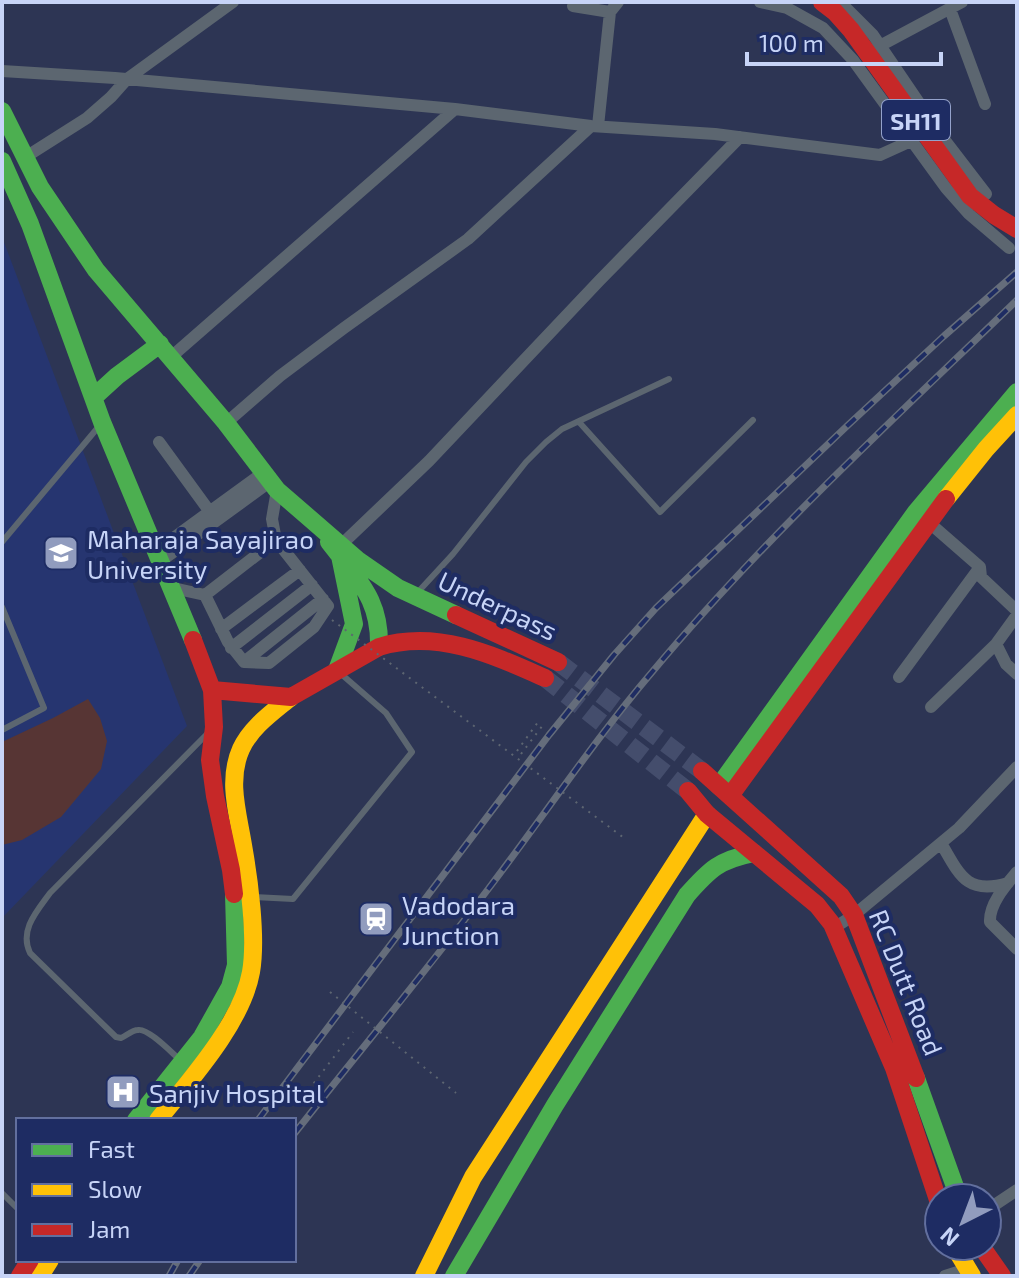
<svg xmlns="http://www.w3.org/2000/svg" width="1019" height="1278" font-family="'Exo 2',sans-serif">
<rect width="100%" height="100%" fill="#2d3554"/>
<path fill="#263570" d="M2 237 187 726 2 918Z"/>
<path fill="#573534" d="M88 699 100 718 107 741 101 769 61 817 22 840 2 845V742L53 718Z"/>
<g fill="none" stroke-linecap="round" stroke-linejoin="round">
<path stroke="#444d6c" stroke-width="18" stroke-dasharray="18 9" stroke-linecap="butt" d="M558 662 702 771
M545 678 688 791"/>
<path stroke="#5d6571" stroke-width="2" stroke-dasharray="2 6" stroke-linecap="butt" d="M517 751 538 722
M521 754 543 725
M304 1096 353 1032"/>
<path stroke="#5c6670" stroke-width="6" d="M579 422 660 512 753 420
M2 542 100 425
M418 592 453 554 526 462 546 442 562 429 669 379
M2 607 44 708 2 730
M254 897 293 899 412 752 386 713 340 673
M180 1060C171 1052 148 1028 138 1030 132 1030 126 1036 121 1038L116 1037 30 953C19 930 37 911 50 893L207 734
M2 1193 18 1209"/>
<path stroke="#5c6670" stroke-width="12" d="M760 2 787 8 823 28 853 60 946 188 969 214 1009 248
M840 2 873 35 943 138 986 194
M573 6 610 12
M950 9 985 104
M874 49 962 2
M2 71 115 78 455 109 591 126 715 134 880 155 913 140
M598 126 610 12 618 2
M24 158 87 118 111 97 127 79 233 2
M171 357 455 109
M226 423 280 376 344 328 468 239 591 126
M159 442 210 512
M925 519 980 567 981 577 1017 611
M341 545 429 461 599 281 740 137
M157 550 264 472
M161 561 271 481
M173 588 205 595 228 642 244 662 269 663 314 627 328 606 276 540 272 519 277 490
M205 595 276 540
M1017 615 996 644 1006 664 1017 674
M221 629 300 570
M231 648 312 585
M244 662 323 599
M899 677 980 567
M931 707 996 644
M941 843C960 876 967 895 1008 883
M1017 872C1006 885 989 904 990 922L1017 949
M834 928 854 915 959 828 1017 767
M987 1210 1017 1190
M945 1276 967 1269"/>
<path stroke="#4caf50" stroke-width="18" d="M2 111 40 187 96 270 226 423 277 490 359 561 398 588 456 615
M2 161 30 224 102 422 193 640
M94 397 117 376 160 344
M329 542 340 556 354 624 337 670
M344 561C367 590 380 609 379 647
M719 786 916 512 1017 392
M916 1078 959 1198
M136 1120 202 1037 230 987 236 965 234 894
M454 1276 555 1105 687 895C710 869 719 860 754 853"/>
<path stroke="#ffc107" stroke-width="18" d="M946 499 986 449 1017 415
M158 1120C190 1080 242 1023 251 972 257 938 249 879 243 845 238 814 227 780 241 749 251 727 273 712 291 697
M954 1246 972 1276
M40 1276 50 1260
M424 1276 473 1177 707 814"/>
<path stroke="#c62828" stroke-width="18" d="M456 615 558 662
M193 640 212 690 214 727 210 760 215 796 231 870 234 894
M212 690 291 697 379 647C437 629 493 655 545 678
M702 771 841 896 854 915 916 1078
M688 791 707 814 817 905 832 924 894 1068 939 1203
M730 796 946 499
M981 1246 1002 1276
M20 1276 30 1260"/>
<defs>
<path id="rail" d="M258 1120 549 735 614 655 656 608 847 426 944 336 1017 272
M294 1134C359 1052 426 971 489 888 544 816 594 740 653 671 764 538 893 420 1017 300
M169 1276 178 1260
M189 1276 200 1260"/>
</defs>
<use href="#rail" stroke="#656d7b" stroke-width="7"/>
<use href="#rail" stroke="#1e2c63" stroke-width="4" stroke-dasharray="12" stroke-linecap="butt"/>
<path stroke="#5d6571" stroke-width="2" stroke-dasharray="2 6" stroke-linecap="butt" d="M332 620 624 838
M330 992 456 1093"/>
<path stroke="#c62828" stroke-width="18" d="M822 2 835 12 851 30 970 196 994 215 1017 229"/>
</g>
<defs>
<symbol id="university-square" viewBox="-11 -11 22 22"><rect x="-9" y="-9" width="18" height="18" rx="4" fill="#919cbe" stroke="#1e2c63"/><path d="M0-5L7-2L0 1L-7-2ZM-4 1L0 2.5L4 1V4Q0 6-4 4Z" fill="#fff"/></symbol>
<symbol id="station-square" viewBox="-11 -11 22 22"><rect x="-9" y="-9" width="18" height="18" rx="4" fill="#919cbe" stroke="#1e2c63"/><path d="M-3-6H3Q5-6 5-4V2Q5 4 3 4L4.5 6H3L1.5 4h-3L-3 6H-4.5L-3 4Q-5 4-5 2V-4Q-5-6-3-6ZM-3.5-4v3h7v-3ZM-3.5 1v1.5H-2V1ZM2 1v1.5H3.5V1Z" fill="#fff"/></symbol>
<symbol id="hospital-square" viewBox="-11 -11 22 22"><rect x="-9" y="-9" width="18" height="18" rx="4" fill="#919cbe" stroke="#1e2c63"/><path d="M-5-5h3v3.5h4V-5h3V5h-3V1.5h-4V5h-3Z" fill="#fff"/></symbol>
</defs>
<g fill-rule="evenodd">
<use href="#university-square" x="41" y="533" width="40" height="40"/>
<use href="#station-square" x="356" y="899" width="40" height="40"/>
<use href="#hospital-square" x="103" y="1072" width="40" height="40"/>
</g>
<g text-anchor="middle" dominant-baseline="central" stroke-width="8" stroke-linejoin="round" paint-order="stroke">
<rect fill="#1e2c63" stroke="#94a2cb" stroke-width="2" x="882" y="100" width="68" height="40" rx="6"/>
<g font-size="24" font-weight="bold" fill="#c7d4f7">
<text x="916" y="120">SH11</text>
</g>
<g font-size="26" fill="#c7d4f7" stroke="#1e2c63" text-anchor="start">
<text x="87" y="538">Maharaja Sayajirao<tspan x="87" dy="30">University</tspan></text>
<text x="402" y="904">Vadodara<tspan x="402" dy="30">Junction</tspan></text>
<text x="149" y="1092">Sanjiv Hospital</text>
</g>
<g font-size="26" fill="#c7d4f7" stroke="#1e2c63">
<text transform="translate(498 605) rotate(25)">Underpass</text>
<text transform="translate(907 982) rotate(68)">RC Dutt Road</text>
</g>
</g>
<rect width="1019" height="1278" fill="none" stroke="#c7d4f7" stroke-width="8"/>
<rect x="16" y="1118" width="280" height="144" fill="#1e2c63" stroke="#626f9e" stroke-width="2"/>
<rect x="32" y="1144" width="40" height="12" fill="#4caf50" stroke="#626f9e" stroke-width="2"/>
<text x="88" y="1158" font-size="24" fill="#c7d4f7">Fast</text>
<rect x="32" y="1184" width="40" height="12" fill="#ffc107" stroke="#626f9e" stroke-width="2"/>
<text x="88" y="1198" font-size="24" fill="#c7d4f7">Slow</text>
<rect x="32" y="1224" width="40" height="12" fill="#c62828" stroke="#626f9e" stroke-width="2"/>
<text x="88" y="1238" font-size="24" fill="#c7d4f7">Jam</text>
<g transform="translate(963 1222) rotate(222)"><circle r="38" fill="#1e2c63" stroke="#626f9e" stroke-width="2"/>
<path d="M0-6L14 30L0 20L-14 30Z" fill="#919cbe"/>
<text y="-12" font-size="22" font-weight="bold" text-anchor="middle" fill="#c7d4f7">N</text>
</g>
<path d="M747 52v12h194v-12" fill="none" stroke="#c7d4f7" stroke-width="4"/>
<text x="759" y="52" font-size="24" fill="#c7d4f7" stroke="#1e2c63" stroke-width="6" paint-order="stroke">100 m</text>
</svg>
